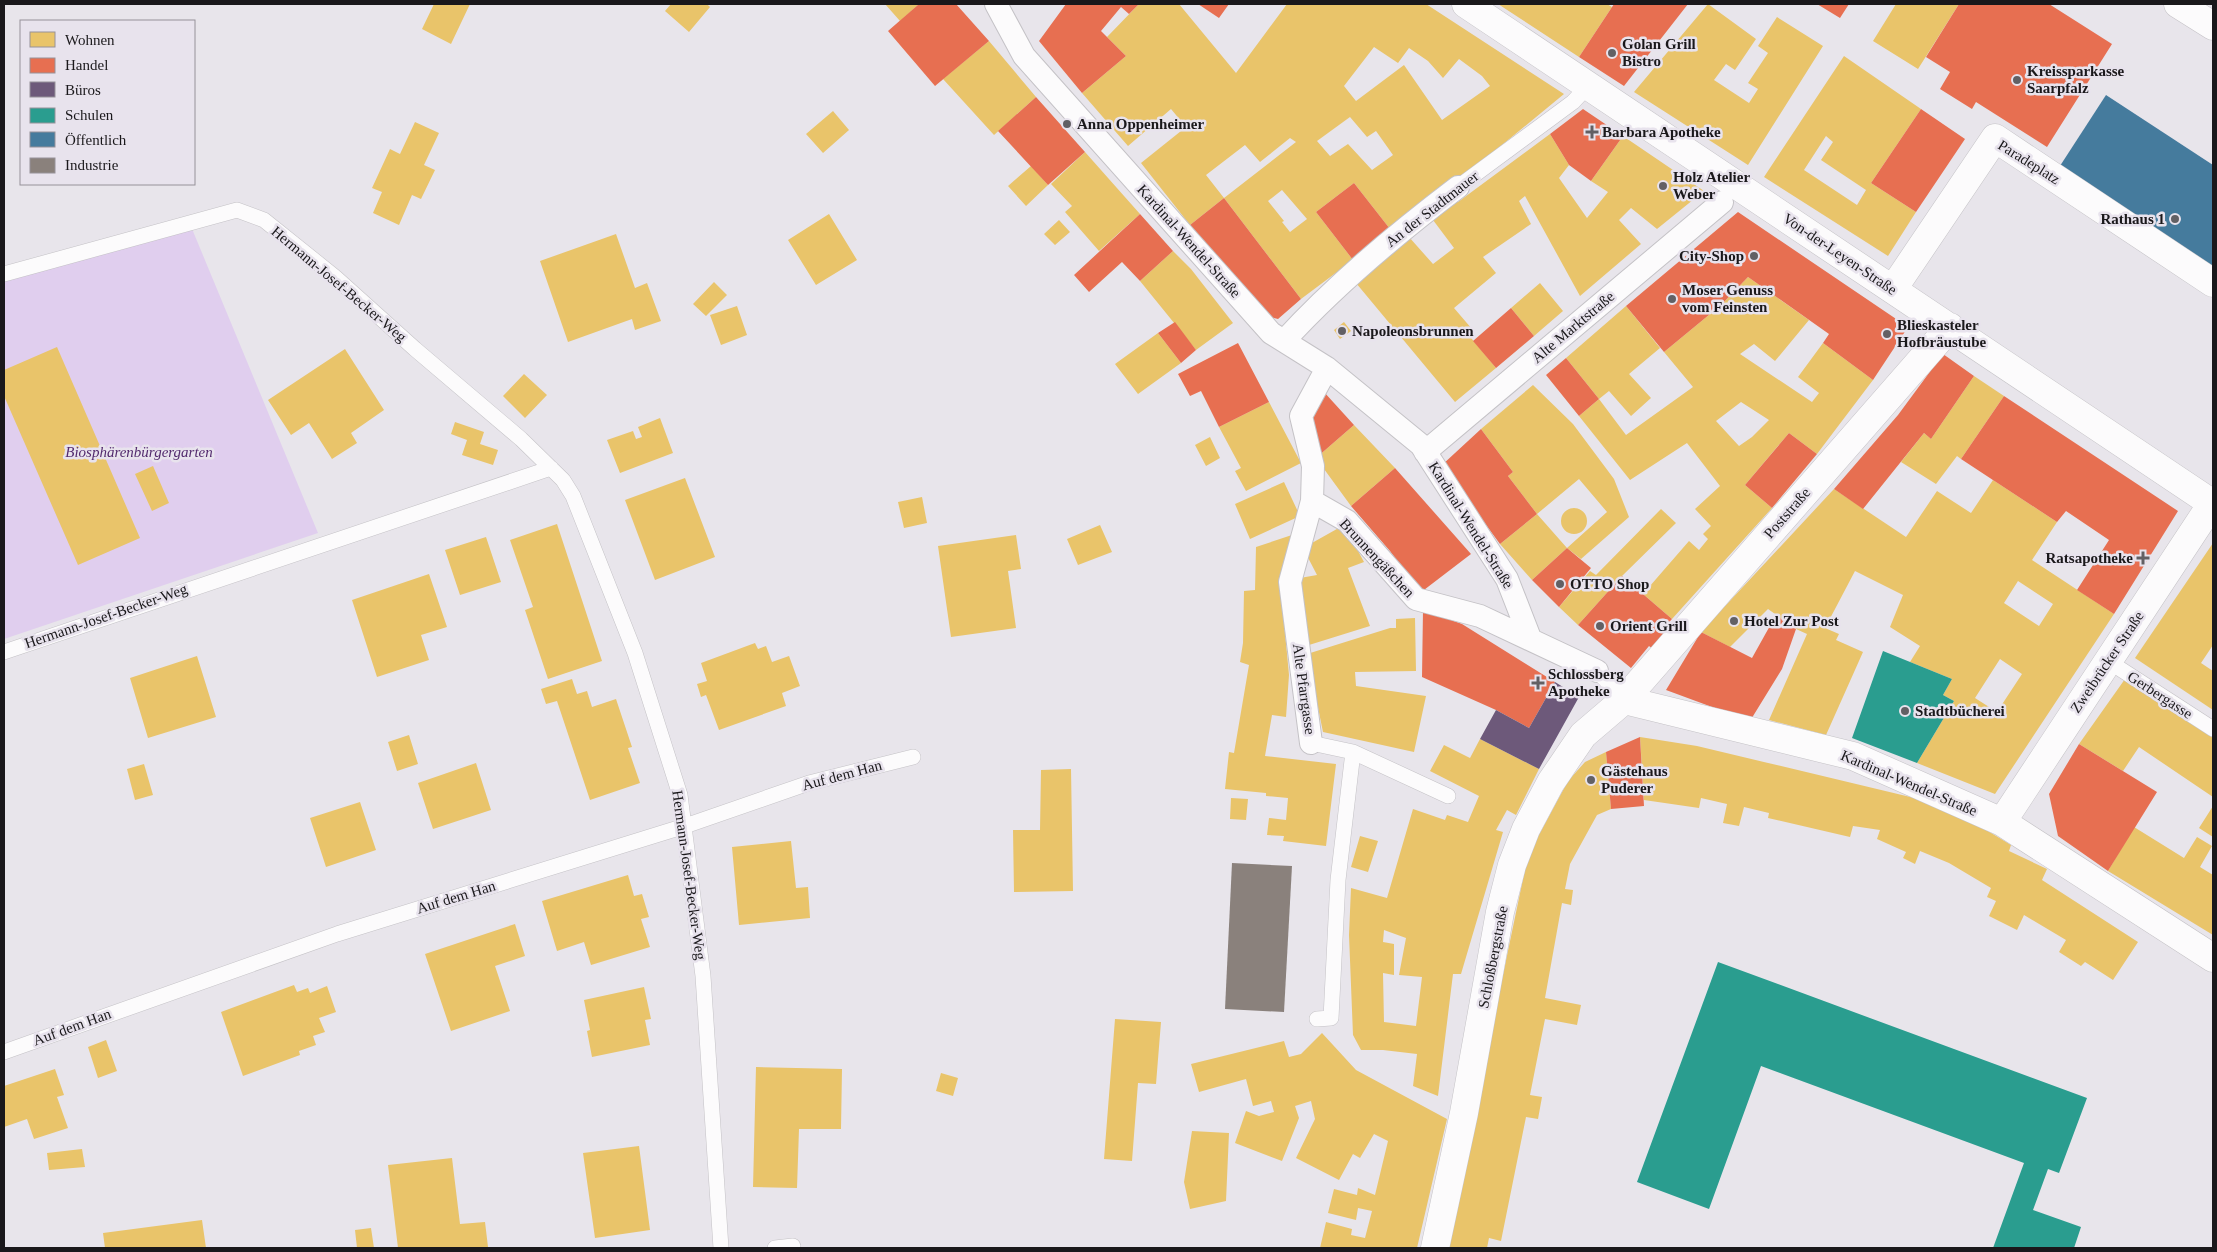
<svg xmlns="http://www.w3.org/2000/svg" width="2217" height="1252" font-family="Georgia,serif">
<rect width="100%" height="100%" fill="#e8e5eb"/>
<path fill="#e0ceee" d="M190 224 318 533 4 639V281Z"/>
<path fill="#e9c46a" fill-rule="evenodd" d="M434 4H470L451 44 422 29Z
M671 4H707L710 7 689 32 665 11Z
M885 4H919L900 21Z
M1139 4H1179L1236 73 1287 4H1426L1564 94 1491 154 1390 229 1354 183 1316 212 1353 260 1301 299 1224 198 1190 225 1141 163 1186 127 1171 109 1128 146 1082 93 1126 56 1107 37ZM1374 47 1398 63 1409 48 1428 61 1443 78 1459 59 1482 76 1490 86 1442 120 1404 65 1356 101 1344 86ZM1350 117 1367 137 1376 131 1393 155 1372 170 1348 144 1330 156 1317 141ZM1290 138 1296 142 1224 198 1206 175 1245 145 1260 162ZM1282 190 1307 219 1290 232 1282 222 1284 221 1268 201Z
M1498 4H1607L1612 7 1579 57Z
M1708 4 1756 39 1735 70 1726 64 1714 80 1749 103 1758 89 1748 83 1768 53 1758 46 1777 17 1823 46 1748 165 1634 92Z
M1896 4H1959L1918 69 1873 41Z
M989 41 1036 97 994 135 943 79Z
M1844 56 1921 109 1871 183 1916 212 1888 256 1764 177ZM1826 136 1833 142 1821 160 1866 190 1857 205 1804 170Z
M833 111 849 130 823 153 806 134Z
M415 122 439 133 424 165 435 170 421 199 412 195 399 225 373 213 382 192 372 188 390 149 400 154Z
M1550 134 1569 165 1559 178 1587 218 1608 192 1591 181 1623 136 1704 191 1657 229 1631 208 1619 220 1641 244 1580 296 1525 196 1519 201 1531 224 1483 257 1496 273 1454 308 1472 329 1467 333 1496 368 1455 402 1356 283 1409 237 1433 264 1454 248 1430 216 1455 198 1458 202Z
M1085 152 1140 214 1099 251 1065 212 1072 206 1051 184Z
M1031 166 1048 185 1026 206 1008 186Z
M829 214 857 260 816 285 788 240Z
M1059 220 1070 232 1055 245 1044 234Z
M616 234 635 288 647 283 661 321 635 330 632 319 568 342 540 261Z
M1173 251 1191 269 1233 323 1196 350 1140 281Z
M1748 277 1809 320 1775 361 1754 344 1740 354 1812 402 1819 393 1798 377 1823 343 1873 380 1817 454 1789 433 1772 453 1745 485 1772 508 1672 619 1643 594 1689 541 1699 550 1708 539 1703 534 1711 526 1695 509 1720 486 1687 443 1630 480 1579 416 1599 399 1626 435 1693 387 1664 352 1721 305ZM1741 402 1769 420 1752 437 1739 446 1716 421Z
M714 282 727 295 706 316 693 304Z
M1540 283 1563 311 1534 336 1511 308Z
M737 306 747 335 721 345 710 315Z
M1626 306 1660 348 1629 374 1651 398 1631 416 1609 391 1599 399 1566 358Z
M1344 322 1351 331 1340 339 1334 330Z
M1158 333 1181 363 1138 394 1115 364Z
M57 347 140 538 78 565 4 396V370Z
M345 349 384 410 351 433 357 443 332 459 309 423 291 435 268 400Z
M524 374 547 395 525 418 503 396Z
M1974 376 2004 396 1961 459 1957 456 1936 484 1901 462 1924 433 1931 439Z
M1533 385 1573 424 1614 479 1629 517 1581 559 1567 548 1607 512 1579 479 1537 514 1567 548 1532 580 1500 544 1537 514 1508 476 1513 472 1481 429Z
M1269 402 1301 463 1246 491 1235 471 1241 468 1219 427Z
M660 418 673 453 620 473 607 440 633 431 636 439 642 437 638 427Z
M455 422 484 432 480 444 498 450 493 465 462 455 467 440 451 434Z
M1354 425 1395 468 1351 506 1316 458Z
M1210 437 1220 458 1206 466 1195 445Z
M153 466 169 503 152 511 135 474Z
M685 478 715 557 655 580 625 500Z
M1993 480 2057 522 2032 560 2114 614 1995 794 1917 763 1954 701 1943 695 1952 679 1910 662 1920 646 1890 627 1903 595 1855 571 1825 628 1839 634 1836 640 1863 652 1826 735 1769 720 1807 634 1796 629 1768 609 1730 647 1701 632 1834 489 1906 537 1937 491 1971 513ZM2018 581 2053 604 2039 626 2004 603ZM2000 659 2022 674 1997 712 1975 698Z
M1284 482 1300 516 1250 539 1235 504Z
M922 497 927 523 904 528 898 502Z
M1561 521a13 13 0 1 1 26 0a13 13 0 1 1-26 0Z
M1661 509 1676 523 1622 576 1578 625 1559 607 1590 571 1596 575Z
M557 524 602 661 548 679 525 610 533 607 510 540Z
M1100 525 1112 552 1078 565 1067 539Z
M1344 525 1364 562 1348 568 1370 626 1309 645 1300 578 1317 575 1303 548Z
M1295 534 1284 622 1289 675 1286 717 1272 715 1265 756 1336 764 1326 846 1283 841 1284 836 1267 835 1269 818 1286 820 1288 798 1266 796V793L1225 789 1229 752 1234 753 1249 665 1240 662 1243 643 1244 591 1255 590 1256 547Z
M1016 535 1021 569 1008 571 1016 628 951 637 938 546Z
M486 537 501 582 460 595 445 550Z
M2213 543V645L2201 663 2213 671V710L2135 658Z
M429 574 447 627 421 635 429 660 377 677 352 600Z
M1415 618 1416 671 1355 672 1356 686 1426 696 1414 752 1323 732 1307 654 1390 628H1396V619Z
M755 643 758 649 766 646 772 662 789 656 800 686 782 693 786 706 719 730 706 695 701 697 697 684 707 681 701 663Z
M197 656 216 717 148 738 130 678Z
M572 679 577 694 587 691 592 707 616 699 632 747 628 748 640 783 590 800 557 701 546 704 541 689Z
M2125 679 2213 738V797L2139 747 2123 771 2079 744Z
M409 735 418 764 397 771 388 742Z
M1640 737 1697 746 1927 801 1968 819 2011 845 2009 851 2047 869 2042 880 2138 942 2113 980 2085 962 2081 966 2059 952 2066 940 2024 915 2017 930 1989 916 1996 901 1987 897 1991 888 1949 863 1920 851 1915 864 1903 858 1906 852 1877 839 1880 830 1853 826 1850 837 1768 818 1769 813 1744 807 1739 826 1723 823 1727 804 1701 798 1699 808 1644 800Z
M1480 739 1539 769 1516 815 1507 810 1496 830 1503 832 1461 974H1453L1438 1096 1413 1086 1417 1054 1383 1050H1361L1353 1035 1349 935 1351 888 1387 898 1413 809 1445 820 1447 815 1468 822 1479 796 1430 771 1444 745 1470 758ZM1384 930 1406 938 1399 975 1422 977 1416 1026 1384 1022 1383 973 1394 975V944L1383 942Z
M1606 752 1611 809 1597 815 1570 864 1565 889 1573 890 1571 905 1562 903 1545 998 1581 1005 1577 1025 1545 1019 1530 1095 1542 1097 1538 1119 1526 1117 1501 1241 1489 1238 1487 1248H1446L1528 855 1568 781 1585 762Z
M476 763 491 810 433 829 418 783Z
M144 764 153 795 135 800 127 769Z
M1071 769 1073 891 1014 892 1013 830H1040L1041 770Z
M1231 798 1248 799 1246 820 1230 819Z
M360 802 376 850 326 867 310 818Z
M2213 806V837L2199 828Z
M2134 827 2184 858 2197 837 2212 846 2200 867 2213 875V935L2108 871Z
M1360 836 1378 841 1368 872 1351 867Z
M791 841 796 888 808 887 810 918 739 925 732 847Z
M628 875 634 896 642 894 649 917 641 919 650 947 591 965 584 942 557 951 542 901Z
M515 924 525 956 495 966 510 1011 451 1031 425 954Z
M294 985 297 992 308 988 310 993 327 986 336 1012 319 1018 325 1032 313 1036 316 1045 299 1051 300 1055 243 1076 221 1012Z
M644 987 651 1019 645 1020 650 1045 592 1057 587 1031 590 1030 584 1000Z
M1115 1019 1161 1022 1156 1084 1138 1083 1132 1161 1104 1159Z
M1322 1033 1356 1070 1447 1119 1417 1248H1320L1326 1222 1352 1229 1351 1235 1365 1238 1372 1211 1358 1208 1356 1220 1328 1213 1334 1189 1357 1195 1358 1188 1375 1195 1388 1141 1374 1134 1360 1158 1353 1154 1339 1180 1296 1158 1315 1119 1311 1101 1295 1106 1299 1118 1282 1161 1235 1143 1246 1111 1259 1116 1274 1112 1271 1101 1253 1106 1246 1079 1199 1092 1191 1064 1284 1041 1289 1057 1301 1054Z
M106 1040 117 1071 98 1078 88 1047Z
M756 1067 842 1069 841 1129H799L797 1188 753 1187Z
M55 1069 64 1095 57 1097 68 1128 34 1139 27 1119 4 1127V1086Z
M941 1073 958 1078 953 1096 936 1091Z
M1192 1131 1229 1133 1226 1201 1190 1209 1184 1182Z
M639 1146 650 1230 595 1238 583 1153Z
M82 1149 85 1167 49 1170 47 1153Z
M452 1158 460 1224 485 1222 488 1247 398 1248 388 1165Z
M202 1220 206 1248H105L103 1233Z
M371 1228 374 1248H357L355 1230Z"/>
<path fill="#e76f51" d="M919 4H956L989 41 935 86 888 31Z
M1066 4H1139L1129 14 1121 7 1101 31 1126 56 1082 93 1039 41Z
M1198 4H1229L1219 18Z
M1614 4H1688L1624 86 1579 57Z
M1817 4H1849L1840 18Z
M1959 4H2049L2112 44 2047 147 1976 102 1972 109 1940 89 1950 72 1926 57Z
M1036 97 1085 152 1048 185 998 131Z
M1583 109 1623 136 1591 181 1569 165 1550 134Z
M1921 109 1965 139 1916 212 1871 183Z
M1354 183 1390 229 1353 260 1316 212Z
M1224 198 1301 299 1278 319 1262 315 1190 225Z
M1738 212 1908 327 1873 380 1823 343 1829 334 1748 277 1721 305 1664 352 1626 306Z
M1140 214 1173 251 1140 281 1122 262 1089 292 1074 275Z
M1511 308 1534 336 1496 368 1473 341Z
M1175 322 1196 350 1181 363 1158 333Z
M1238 343 1269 402 1219 427 1201 391 1190 396 1178 374Z
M1943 354 1974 376 1931 439 1924 433 1863 509 1834 489 1898 415Z
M1566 358 1599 399 1579 416 1546 375Z
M1324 392 1354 425 1316 458 1307 409Z
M2004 396 2178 511 2114 614 2077 590 2109 540 2066 511 2057 522 1961 459Z
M1481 429 1513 472 1508 476 1537 514 1500 544 1442 465Z
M1789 433 1817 454 1772 508 1745 485Z
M1395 468 1471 554 1420 593 1390 551 1351 506Z
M1567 548 1591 568 1559 607 1532 580Z
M1622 576 1672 619 1662 630 1668 634 1654 650 1649 646 1631 668 1578 625Z
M1423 610 1462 624 1555 682 1529 728 1496 710 1422 677Z
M1776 615 1796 629 1782 669 1750 721 1666 690 1701 632 1752 658Z
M1640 737 1644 806 1611 809 1606 752Z
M2079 744 2157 792 2108 871 2058 836 2049 794Z"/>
<path fill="#6d597a" d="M1555 682 1579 697 1539 769 1480 739 1496 710 1529 728Z"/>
<path fill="#2a9d8f" d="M1883 651 1952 679 1943 695 1954 701 1917 763 1852 738Z
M1718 962 2087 1098 2059 1173 2048 1169 2033 1210 2081 1227 2074 1248H1993L2024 1163 1761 1066 1709 1209 1637 1182Z"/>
<path fill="#457b9d" d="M2106 95 2213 165V270L2058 169Z"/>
<path fill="#8a817c" d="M1232 863 1292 866 1284 1012 1225 1009Z"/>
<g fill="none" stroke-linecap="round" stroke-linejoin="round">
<defs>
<path id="service" d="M1458 187 1573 102 1588 86
M4 274 237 210 264 220 335 277 415 349 521 439 563 480 573 496 635 653 680 795 703 976 721 1248
M4 652 551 468
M2108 661 2213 729
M1597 671 1624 700
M1311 743 1353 752 1338 880 1331 1018 1317 1019
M1353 752 1448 796
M4 1052 337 934 685 826 809 783 913 757
M775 1248 793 1246"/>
<path id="pedestrian" d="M996 4 1024 56 1271 333 1327 368 1421 445 1507 579 1530 638
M1284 341C1336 284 1396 234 1458 187
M1425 452 1722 202
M1312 501 1347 521 1416 599 1480 616 1597 671
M1311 743 1290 582 1312 501 1313 466 1301 416 1327 368"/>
<path id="minor" d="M1466 4 2213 504
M2178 4 2213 26
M1893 289 1995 138 2213 283
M1624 700 1853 756 2002 822 2213 958
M2002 822 2213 502
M1435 1248 1464 1113 1500 912 1512 865 1526 829 1551 782 1583 735 1624 700 1950 327"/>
</defs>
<use href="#service" stroke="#c4c2c6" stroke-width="16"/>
<use href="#pedestrian" stroke="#c4c2c6" stroke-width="24"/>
<use href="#minor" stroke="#c4c2c6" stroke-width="29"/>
<use href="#service" stroke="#fcfbfc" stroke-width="15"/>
<use href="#pedestrian" stroke="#fcfbfc" stroke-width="22"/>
<use href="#minor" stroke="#fcfbfc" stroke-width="28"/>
</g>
<g fill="#626064" stroke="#e8e3ed" stroke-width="2">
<circle cx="1612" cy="53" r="5"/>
<circle cx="2017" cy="80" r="5"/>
<circle cx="1067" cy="124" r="5"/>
<path d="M1589.5 124.5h5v5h5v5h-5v5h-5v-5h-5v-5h5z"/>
<circle cx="1663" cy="186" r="5"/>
<circle cx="2175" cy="219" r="5"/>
<circle cx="1754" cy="256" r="5"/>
<circle cx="1672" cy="299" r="5"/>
<circle cx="1342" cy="331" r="5"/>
<circle cx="1887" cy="334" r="5"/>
<path d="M2140.5 550.5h5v5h5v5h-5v5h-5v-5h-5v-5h5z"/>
<circle cx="1560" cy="584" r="5"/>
<circle cx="1734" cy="621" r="5"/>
<circle cx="1600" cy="626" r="5"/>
<path d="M1535.5 675.5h5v5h5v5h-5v5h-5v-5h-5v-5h5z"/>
<circle cx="1905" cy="711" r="5"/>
<circle cx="1591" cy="780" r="5"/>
</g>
<g text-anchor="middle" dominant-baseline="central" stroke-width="5" stroke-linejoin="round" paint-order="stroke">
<g font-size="15" font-weight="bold" fill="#1a181b" stroke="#e8e3ed" text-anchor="start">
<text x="1622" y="44">Golan Grill<tspan x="1622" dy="17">Bistro</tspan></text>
<text x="2027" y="71">Kreissparkasse<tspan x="2027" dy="17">Saarpfalz</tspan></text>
<text x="1077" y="124">Anna Oppenheimer</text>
<text x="1602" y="132">Barbara Apotheke</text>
<text x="1673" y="177">Holz Atelier<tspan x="1673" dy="17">Weber</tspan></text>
<text x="2165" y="219" text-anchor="end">Rathaus 1</text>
<text x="1744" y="256" text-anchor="end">City-Shop</text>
<text x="1682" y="290">Moser Genuss<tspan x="1682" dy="17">vom Feinsten</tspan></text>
<text x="1897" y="325">Blieskasteler<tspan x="1897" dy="17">Hofbräustube</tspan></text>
<text x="1352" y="331">Napoleonsbrunnen</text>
<text x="2133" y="558" text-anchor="end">Ratsapotheke</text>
<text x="1570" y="584">OTTO Shop</text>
<text x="1744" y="621">Hotel Zur Post</text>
<text x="1610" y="626">Orient Grill</text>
<text x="1548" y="674">Schlossberg<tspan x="1548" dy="17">Apotheke</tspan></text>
<text x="1915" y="711">Stadtbücherei</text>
<text x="1601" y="771">Gästehaus<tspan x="1601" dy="17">Puderer</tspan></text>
</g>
<g font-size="15" fill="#1a181b" stroke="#e8e3ed">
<text transform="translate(2029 162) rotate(32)">Paradeplatz</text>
<text transform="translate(1432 209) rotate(-38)">An der Stadtmauer</text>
<text transform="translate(1189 241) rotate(48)">Kardinal-Wendel-Straße</text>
<text transform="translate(1840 254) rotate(34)">Von-der-Leyen-Straße</text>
<text transform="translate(339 284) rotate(40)">Hermann-Josef-Becker-Weg</text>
<text transform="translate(1573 327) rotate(-40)">Alte Marktstraße</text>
<text transform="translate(1787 513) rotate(-49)">Poststraße</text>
<text transform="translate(1471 525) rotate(58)">Kardinal-Wendel-Straße</text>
<text transform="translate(1377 558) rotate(47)">Brunnengäßchen</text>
<text transform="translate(106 616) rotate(-19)">Hermann-Josef-Becker-Weg</text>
<text transform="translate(2107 662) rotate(-56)">Zweibrücker Straße</text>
<text transform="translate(1304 689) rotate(82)">Alte Pfarrgasse</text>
<text transform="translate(2160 695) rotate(33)">Gerbergasse</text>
<text transform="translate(842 775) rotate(-15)">Auf dem Han</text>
<text transform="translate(1909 783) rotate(23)">Kardinal-Wendel-Straße</text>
<text transform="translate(689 875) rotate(82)">Hermann-Josef-Becker-Weg</text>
<text transform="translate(456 897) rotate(-17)">Auf dem Han</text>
<text transform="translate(1493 957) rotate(-79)">Schloßbergstraße</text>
<text transform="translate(72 1027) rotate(-20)">Auf dem Han</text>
</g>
<g font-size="15" font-style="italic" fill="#532b6e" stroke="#e8e3ed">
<text x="139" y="452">Biosphärenbürgergarten</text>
</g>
</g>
<rect width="2217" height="1252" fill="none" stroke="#1a181b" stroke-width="10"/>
<rect x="20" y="20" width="175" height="165" fill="#e8e3ed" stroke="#969299"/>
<rect x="30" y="32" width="25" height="15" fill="#e9c46a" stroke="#969299"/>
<text x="65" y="45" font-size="15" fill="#1a181b">Wohnen</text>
<rect x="30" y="58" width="25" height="15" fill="#e76f51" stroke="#969299"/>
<text x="65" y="70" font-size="15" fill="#1a181b">Handel</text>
<rect x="30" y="82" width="25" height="15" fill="#6d597a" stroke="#969299"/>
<text x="65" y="95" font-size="15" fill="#1a181b">Büros</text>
<rect x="30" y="108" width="25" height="15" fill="#2a9d8f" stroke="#969299"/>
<text x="65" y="120" font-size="15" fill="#1a181b">Schulen</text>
<rect x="30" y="132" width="25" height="15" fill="#457b9d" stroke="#969299"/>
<text x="65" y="145" font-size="15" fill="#1a181b">Öffentlich</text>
<rect x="30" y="158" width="25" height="15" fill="#8a817c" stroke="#969299"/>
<text x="65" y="170" font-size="15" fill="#1a181b">Industrie</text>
</svg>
